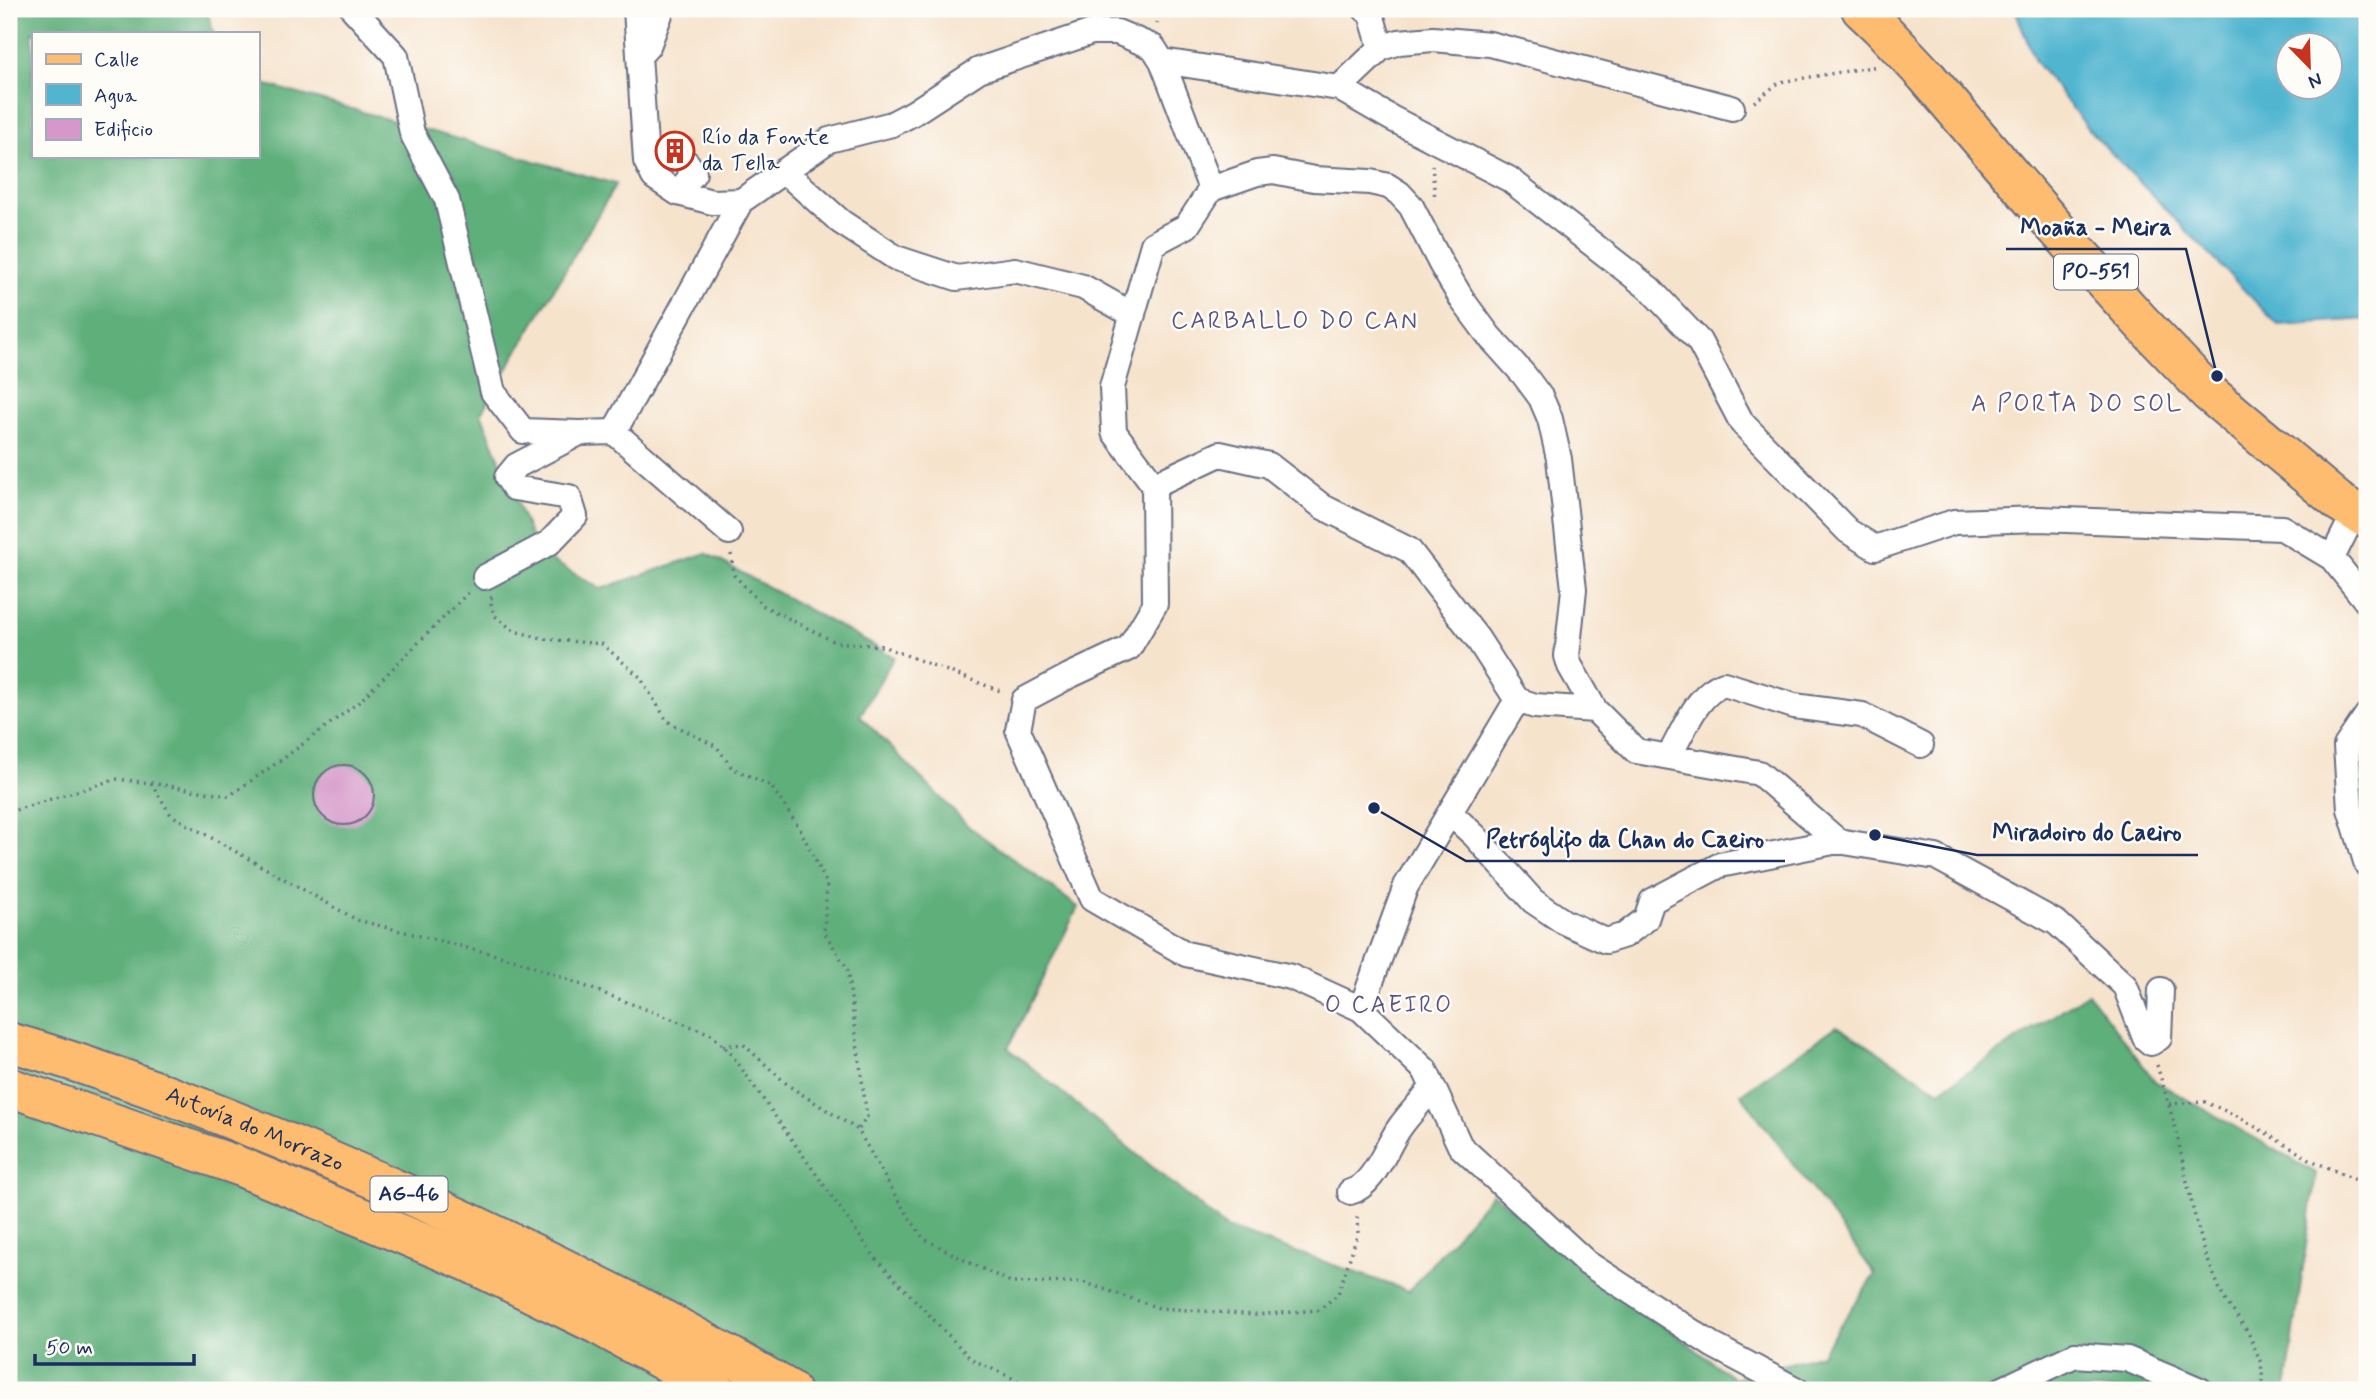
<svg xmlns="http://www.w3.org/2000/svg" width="2376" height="1399" font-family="Mynerve,sans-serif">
<rect width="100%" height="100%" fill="#fdfcf7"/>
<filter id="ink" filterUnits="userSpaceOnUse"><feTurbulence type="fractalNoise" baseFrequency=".0143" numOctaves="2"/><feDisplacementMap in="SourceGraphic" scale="14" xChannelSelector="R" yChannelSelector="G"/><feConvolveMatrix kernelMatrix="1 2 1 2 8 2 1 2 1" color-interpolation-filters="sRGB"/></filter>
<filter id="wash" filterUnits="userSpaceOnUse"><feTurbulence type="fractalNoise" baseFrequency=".00686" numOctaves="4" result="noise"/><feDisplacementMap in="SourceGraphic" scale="28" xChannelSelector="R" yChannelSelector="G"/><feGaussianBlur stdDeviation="1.57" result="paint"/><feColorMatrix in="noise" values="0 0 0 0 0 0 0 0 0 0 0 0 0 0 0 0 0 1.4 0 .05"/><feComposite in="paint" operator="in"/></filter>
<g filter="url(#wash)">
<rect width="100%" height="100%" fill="#f6e3cc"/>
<path fill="#5faf7a" stroke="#3d6f6c" stroke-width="2" d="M9 9H206L214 33H33V156H257V82L616 184 481 413 537 552 601 589 706 553 894 657 860 716 968 826 1078 907 1008 1048 1226 1228 1409 1291 1492 1193 1734 1379 1821 1354 1875 1274 1741 1094 1837 1026 1939 1091 2088 993 2155 1081 2316 1173 2286 1390H9Z"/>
<path fill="#51b5d0" stroke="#367297" stroke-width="2" fill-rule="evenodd" d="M2015 9H2367V319L2278 325 2093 134 2035 61ZM2288 46H2330V88H2288Z"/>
<g id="blocks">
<path fill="#d698ca" d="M666 140 686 142V148L679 150 674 156V168L666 167 663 163Z
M314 795a30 30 0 1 1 60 0a30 30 0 1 1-60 0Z"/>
</g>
</g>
<g filter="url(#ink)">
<use href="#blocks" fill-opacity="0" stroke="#686e84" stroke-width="2"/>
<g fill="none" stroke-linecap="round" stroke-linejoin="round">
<defs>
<path id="minor" d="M353 9 396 56 412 133 447 200 493 392 523 431 579 433
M636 9 646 161 654 177 678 193 712 202 741 201 829 140 892 124 913 113 979 70 1092 32H1117L1153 47 1162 61 1339 88 1391 118 1509 179 1650 289 1699 341 1742 423 1848 531 1875 548 1954 522 2039 519 2282 528 2332 558 2367 602
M1365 9 1371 14 1381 48
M639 56 648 46 662 9
M1339 88 1381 48 1399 42 1433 39 1490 44 1732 108
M784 171 841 222 896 258 957 278 1015 270 1083 287 1133 315
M1211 189 1257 173 1273 171 1314 179 1370 182 1388 186 1399 193 1411 206 1441 264 1463 301 1489 336 1524 375 1541 398 1550 419 1559 459 1574 589 1567 656 1570 666 1595 710
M678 193 694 173 687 163
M614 432 729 532
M1154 485 1114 432 1112 387 1153 244 1187 226 1211 189 1162 61
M2332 558 2355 512
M485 577 549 543 575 516 569 497 514 488 507 477 516 466 579 433 614 432 741 201
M2367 715 2346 746 2350 809 2367 865
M1669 756C1683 733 1696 693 1724 684L1794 706 1862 715 1921 745
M1450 813 1475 836 1533 901 1564 922 1606 941 1625 935 1646 919 1652 901 1720 865 1838 841
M1361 1009 1406 886 1517 700
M1350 1192C1374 1186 1387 1145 1400 1127 1410 1113 1422 1101 1432 1088
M1797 1390 1714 1346 1587 1263 1460 1146 1425 1070 1361 1009 1291 977 1186 954 1092 899 1018 730 1024 700 1069 676 1129 648 1155 604 1154 485 1220 454 1269 465 1323 507 1409 550 1477 638 1517 700 1535 706 1595 710 1636 751 1759 773 1838 841 1936 857 2057 923 2125 986 2145 1038 2151 1043 2159 1038 2161 990
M2001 1390 2075 1355 2127 1359 2200 1390"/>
<path id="primary" d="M1861 9 1880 27 1926 76 2056 228 2141 322 2209 393 2339 502 2367 519"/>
<g id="motorway">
<path id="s1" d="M9 1042C115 1072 220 1114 322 1157 483 1225 639 1302 790 1390"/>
<path d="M9 1087 236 1165 466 1261 598 1325 716 1390"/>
</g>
</defs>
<use href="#minor" stroke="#686e84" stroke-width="28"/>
<use href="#primary" stroke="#686e84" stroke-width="42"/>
<use href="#motorway" stroke="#686e84" stroke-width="42"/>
<path stroke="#686e84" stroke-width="3.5" stroke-dasharray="2 5" stroke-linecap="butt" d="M1157 24 1159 9
M1754 102 1780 82 1878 66
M1432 165 1435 200
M731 554 734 575 762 605 835 642 882 646 1003 692
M492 597 490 599 494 615 514 631 546 639 602 644 640 677 667 721 717 747 732 768 771 786 800 829 827 884 824 932 847 968 867 1117 858 1130
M151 783 229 796 284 758 359 702 468 593
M9 812 116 779 151 783 171 815 357 920 516 960 711 1034 732 1055 876 1259 971 1359 1038 1390
M723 1046 743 1044 789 1086 858 1130 896 1197 923 1238 968 1262 1013 1283 1083 1282 1159 1308 1256 1315 1319 1310 1338 1294 1358 1233 1357 1213
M2157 1065 2175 1126 2193 1209 2205 1253 2223 1297 2248 1332 2261 1363 2264 1390
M2169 1104 2205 1102 2237 1116 2313 1161 2367 1185"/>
<use href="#minor" stroke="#fff" stroke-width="24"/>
<use href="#primary" stroke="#fdbc70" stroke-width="38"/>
<use href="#motorway" stroke="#fdbc70" stroke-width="38"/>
</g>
</g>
<defs>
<symbol id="building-ring" viewBox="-11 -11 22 22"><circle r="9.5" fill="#fdfcf7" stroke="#c8321e" stroke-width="1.5"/><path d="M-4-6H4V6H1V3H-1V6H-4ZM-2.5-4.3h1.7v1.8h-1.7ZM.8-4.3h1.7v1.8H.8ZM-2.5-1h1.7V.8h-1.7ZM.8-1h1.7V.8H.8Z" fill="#c8321e"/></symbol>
</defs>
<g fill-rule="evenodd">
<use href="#building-ring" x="653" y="129" width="44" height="44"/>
</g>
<g text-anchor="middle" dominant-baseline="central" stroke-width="5" stroke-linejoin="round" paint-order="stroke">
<g fill="#fdfcf7" stroke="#5f6c8c" stroke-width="2">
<rect x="2054" y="254.5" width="84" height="35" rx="5"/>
<rect x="370.5" y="1176.5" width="77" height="35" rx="5"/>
</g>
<g font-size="21" font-weight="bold" fill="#1b2f5e">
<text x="2096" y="272">PO-551</text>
<text x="409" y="1194">AG-46</text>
</g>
<g font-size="23" fill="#1b2f5e" stroke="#fdfcf7" text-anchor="start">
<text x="702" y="138">Río da Fonte<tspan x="702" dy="26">da Tella</tspan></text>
</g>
<g font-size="23" fill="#1b2f5e" stroke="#fdfcf7">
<text stroke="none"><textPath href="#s1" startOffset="261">Autovía do Morrazo</textPath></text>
</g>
<g font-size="24" letter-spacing="2" fill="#5c5484" stroke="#fdfcf7">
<text x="1295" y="321">CARBALLO DO CAN</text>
<text x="2077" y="404">A PORTA DO SOL</text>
<text x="1389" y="1005">O CAEIRO</text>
</g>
</g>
<path fill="none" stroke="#1b2f5e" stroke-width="2.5" d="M2217 376L2186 249H2006M1875 835L1977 855H2198M1374 808L1466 861H1785"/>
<g fill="#1b2f5e" stroke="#fdfcf7" stroke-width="2.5">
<circle cx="2217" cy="376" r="7"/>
<circle cx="1875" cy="835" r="7"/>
<circle cx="1374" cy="808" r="7"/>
</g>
<g font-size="24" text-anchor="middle" font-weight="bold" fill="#1b2f5e" stroke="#fdfcf7" stroke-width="5" stroke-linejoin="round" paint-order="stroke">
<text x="2096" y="235">Moaña - Meira</text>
<text x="2087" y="840">Miradoiro do Caeiro</text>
<text x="1625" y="847">Petróglifo da Chan do Caeiro</text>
</g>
<rect width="2376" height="1399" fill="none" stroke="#fdfcf7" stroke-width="35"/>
<rect x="32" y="32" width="228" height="126" fill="#fdfcf7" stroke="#a3aaba" stroke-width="2"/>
<rect x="46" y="54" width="35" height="10" fill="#fdbc70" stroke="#a3aaba" stroke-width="2"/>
<text x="94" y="66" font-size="21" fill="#1b2f5e">Calle</text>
<rect x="46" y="84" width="35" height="21" fill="#51b5d0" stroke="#a3aaba" stroke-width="2"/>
<text x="94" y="102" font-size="21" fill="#1b2f5e">Agua</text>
<rect x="46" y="119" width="35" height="21" fill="#d698ca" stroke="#a3aaba" stroke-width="2"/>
<text x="94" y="136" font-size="21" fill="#1b2f5e">Edificio</text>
<g transform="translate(2309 66) rotate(157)"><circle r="33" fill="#fdfcf7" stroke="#a3aaba" stroke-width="2"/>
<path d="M0-5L12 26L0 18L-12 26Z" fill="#c8321e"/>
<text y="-10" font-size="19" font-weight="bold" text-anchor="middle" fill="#1b2f5e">N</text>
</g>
<path d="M35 1354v10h159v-10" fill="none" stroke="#1b2f5e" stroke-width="3.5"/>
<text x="46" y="1354" font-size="21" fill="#1b2f5e" stroke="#fdfcf7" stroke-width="5" paint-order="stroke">50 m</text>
</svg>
